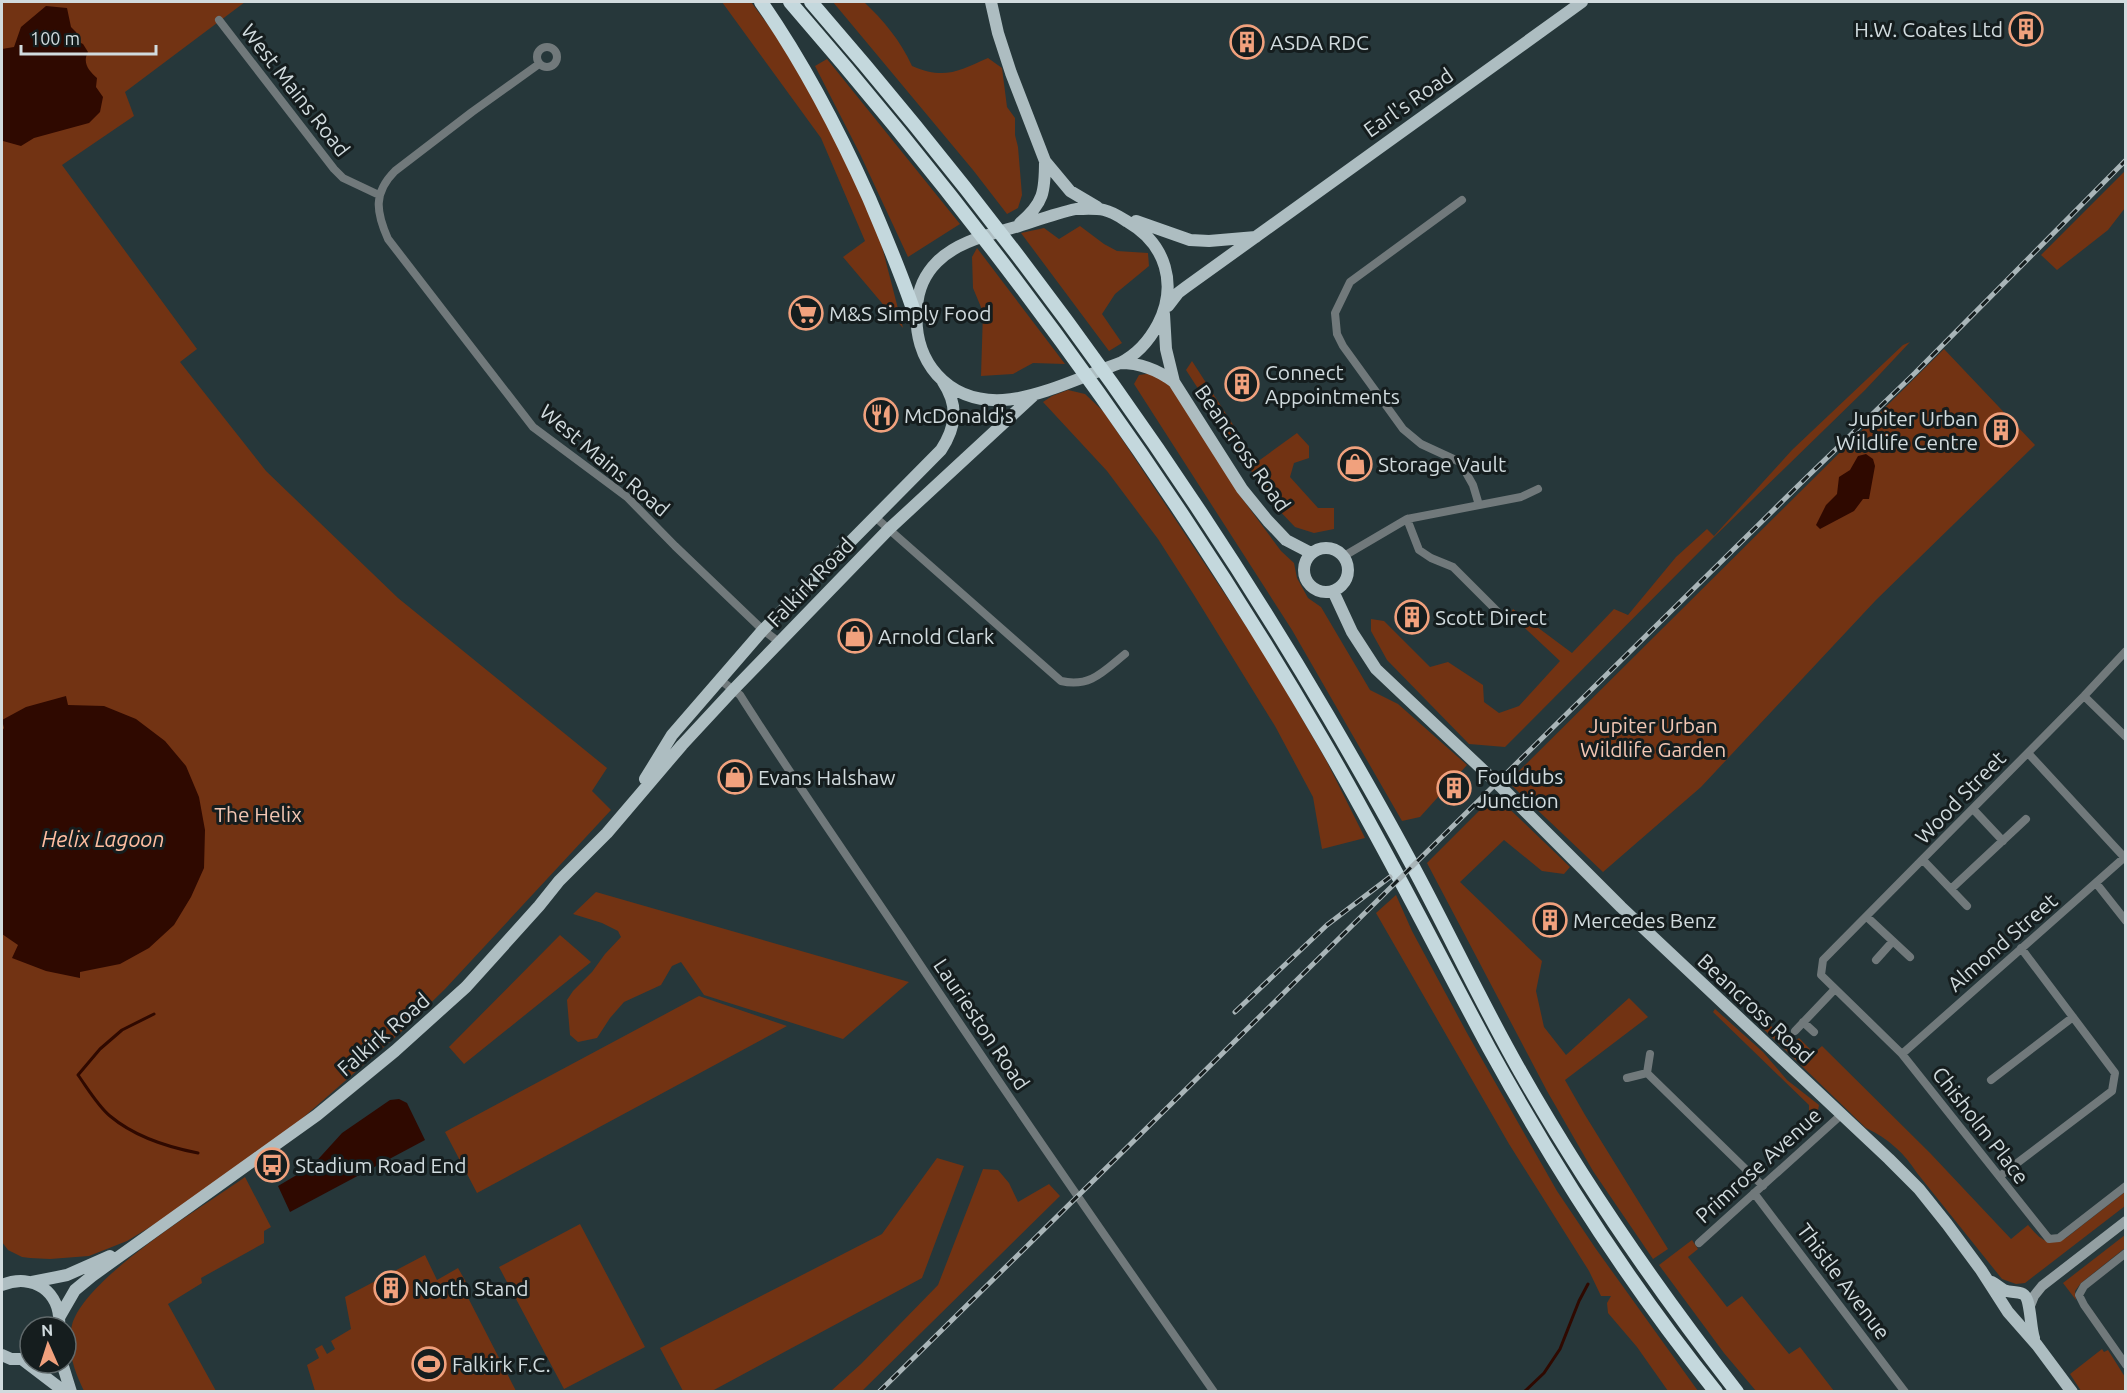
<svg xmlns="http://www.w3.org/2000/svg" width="2127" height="1393" font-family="Ubuntu,sans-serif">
<rect width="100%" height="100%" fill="#26373a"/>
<path fill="#723313" d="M2 2H245L125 92 134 116 62 165 197 349 180 362 266 471 398 598 607 768 592 791 611 810 445 989 400 1033 242 1171 127 1241 89 1256 50 1259 30 1258 22 1257 8 1250 2 1242Z
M722 2H751L783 45 827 119 879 235 903 328 843 257 865 241 821 138Z
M833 2H864C884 21 900 40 912 66 945 80 958 71 988 58L1002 68 1007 107 1015 118V135L1018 147 1022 195 1018 208 1007 214 973 170Z
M827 59 960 224 908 257 860 154 815 66Z
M2125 171V208L2108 230 2057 270 2041 255Z
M1080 226 1104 244 1117 251 1148 253 1149 266 1115 294 1102 314 1122 343 1109 351 1021 233 1044 228 1059 239Z
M977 248 1065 364 1033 363 1013 374 981 376 983 312 973 288 972 257Z
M1910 342 1865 390 1714 537 1505 747 1469 744 1387 660 1371 631V619L1384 621 1430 667 1448 662 1483 685 1484 702 1499 713 1519 706 1560 661 1510 614 1513 609 1572 653 1614 609 1628 615 1676 557 1707 529 1714 536 1792 450 1903 345Z
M1944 349 2035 445 1876 600 1701 787 1603 872 1508 782Z
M1192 361 1257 462 1297 433 1309 446V458L1294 463 1290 477 1318 508H1334V529L1314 533 1295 527 1272 503 1186 370Z
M1154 373 1169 384 1241 497 1281 551 1294 563 1297 578 1308 598 1321 607 1370 690 1398 704 1467 765 1420 817 1402 821 1292 630 1134 384 1139 375Z
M1068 390 1085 394 1104 412 1264 653 1326 760 1365 838 1322 849 1313 797 1275 726 1194 595 1158 539 1107 471 1043 402 1052 396Z
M1495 795 1570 867 1564 874 1542 871 1504 840 1460 882 1542 961 1536 991 1544 1027 1566 1055 1629 998 1648 1017 1565 1080 1585 1115 1668 1249 1653 1259 1593 1171 1547 1091 1427 863Z
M596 892 909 982 843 1039 704 995 681 962 672 966 661 985 624 1002 610 1018 597 1038 578 1042 570 1035 567 1000 573 991 592 972 605 954 621 937 618 931 602 923 573 914Z
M1396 895 1412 931 1467 1033 1557 1191 1596 1249 1698 1391H1668L1637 1347 1608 1313 1607 1303 1611 1296H1601L1589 1271 1509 1144 1376 913Z
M560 935 591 962 464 1064 449 1047Z
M699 996 787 1026 477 1193 445 1132Z
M1715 1009 1763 1052 1787 1080 1819 1105 1816 1122 1809 1129V1105L1713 1012Z
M1756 1012 1784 1038 1785 1037 1792 1043 1799 1038 1814 1053 1822 1046 1930 1153 2011 1239 2028 1225C2041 1240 2046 1246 2066 1238L2125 1192V1206L2025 1283 2016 1284 2002 1279 1917 1173C1904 1153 1889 1139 1866 1128L1751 1017Z
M937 1158 964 1166 922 1278 712 1391H683L660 1348 882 1234Z
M983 1169 998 1170 1009 1183 1018 1202 1049 1184 1060 1196 862 1391H831L861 1364 938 1285Z
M245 1177 271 1227 264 1231V1243L201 1278 202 1283 168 1304 216 1391H84C74 1370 66 1349 72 1325 85 1277 203 1207 245 1177Z
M580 1224 645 1347 564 1389 499 1267Z
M2125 1235V1248L2081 1283 2075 1291 2076 1300 2063 1283Z
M1692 1240 1698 1249 1688 1257 1727 1307 1742 1296 1789 1354 1800 1347 1834 1391H1756L1724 1353 1659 1265Z
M425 1255 437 1280 458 1268 466 1282 462 1286 516 1391H315L307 1365 319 1358 315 1349 322 1345 327 1354 335 1349 331 1341 351 1329 345 1297Z
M2102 1349 2104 1352 2108 1350 2125 1377V1391H2081L2070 1374Z"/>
<path fill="#2f0900" d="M46 6 67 8 71 27 76 32 79 42 83 44 88 52C82 63 89 71 97 78L96 87 103 97 100 112 89 123 34 138 21 146 3 141 2 142V49L14 47 21 27Z
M1866 454 1873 459 1875 466 1869 499H1863L1854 511 1820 529 1816 525 1826 505 1837 494 1839 477 1850 470 1858 456Z
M66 696 68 705 104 706 136 719 165 741 186 766 199 797 205 830 204 868 191 897 174 925 149 948 120 964 80 972V978L46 971 12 958 18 945 2 934V731L4 728 2 720 26 707Z
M399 1099 407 1103 425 1140 290 1212 278 1186 312 1166 342 1133 390 1100Z"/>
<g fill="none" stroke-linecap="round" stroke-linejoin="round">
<path stroke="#2f0900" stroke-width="3" d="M154 1014 122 1030 100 1049 78 1075C88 1089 98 1106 110 1116 135 1137 167 1147 198 1153
M1524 1392 1544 1373 1560 1349 1579 1301 1588 1284"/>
<path stroke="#71797b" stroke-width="8" d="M219 20 334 169 343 178 379 195
M537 57a10 10 0 1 1 20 0a10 10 0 1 1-20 0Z
M539 64 472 112 395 171C373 193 376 212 388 239L533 427 627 497 675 546 763 630 779 642
M1462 200 1350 282 1335 313 1337 334 1343 346 1403 429 1421 444 1460 462 1473 485 1479 505
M875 517 1061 681C1090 688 1104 671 1125 654
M1407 519 1419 550 1431 558 1453 567 1499 613
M1344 556 1407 519 1521 497 1538 489
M2126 651 2084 696 1823 960 1821 975 1902 1054 2049 1239 2059 1238 2126 1186
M719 679 740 695C792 777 847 856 901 936 1003 1089 1108 1241 1214 1392
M2084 696 2126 737
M2028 753 2124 857
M1973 809 2003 841
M1923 860 1967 906
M2096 883 2126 921
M1951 889 2026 819
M1867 917 1910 957
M1876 960 1893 941
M1803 1022 1814 1032
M1795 1031 1835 989
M1902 1054 2126 856
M1647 1073 1763 1186
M1627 1078 1647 1073 1650 1054
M1991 1080 2073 1017
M2000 1176 2112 1091 2115 1073 2021 948
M1754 1193 1905 1392
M1699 1243 1841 1115
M2126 1253 2084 1286 2079 1295 2084 1305 2126 1365"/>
<path stroke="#939fa2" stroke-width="10" d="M2030 1306 2034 1296 2042 1286 2126 1221"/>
<path stroke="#adbdc1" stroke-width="12" d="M991 2 998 33 1011 73 1045 161 1070 191 1097 207
M1076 209C1085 209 1095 208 1104 210 1113 212 1120 217 1128 222 1166 244 1178 285 1158 324 1149 341 1138 354 1120 363 1086 375 1039 398 1003 400 947 403 912 361 917 307 918 290 924 275 937 262 959 240 990 235 1019 226 1038 220 1057 213 1076 209Z
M1136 221 1190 240 1209 241 1256 237
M1020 223C1044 203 1045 191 1045 161
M1168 306 1178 293 1186 287 1582 2
M1164 314 1166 349 1174 382 1242 489 1268 521 1286 540 1311 553
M1120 363C1141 363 1158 370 1174 382
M1304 570a22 22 0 1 1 44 0a22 22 0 1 1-44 0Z
M1333 591 1352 632 1376 669 1502 788 1621 907 1889 1159 1919 1189 1947 1224 1981 1270 2008 1312 2037 1345 2072 1392
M645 779 672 735 763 630 941 450C956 427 959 406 943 382
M32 1282 67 1275 110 1256
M1992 1282C1996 1284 2000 1288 2004 1290 2010 1293 2017 1291 2023 1294 2031 1298 2030 1327 2034 1338
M2 1285C33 1272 62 1292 59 1327
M60 1316 75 1290 92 1276 317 1115 395 1051 466 987 539 906 559 881 607 833 682 745 734 689 889 529 1035 394
M2 1355 11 1359H29
M23 1360 65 1392
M62 1363 71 1392"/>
<path stroke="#c4d8dd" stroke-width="14" d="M761 2C804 64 838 129 869 198 886 238 903 277 916 318
M790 2C988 230 1169 476 1321 737 1381 839 1433 944 1489 1048 1555 1168 1630 1285 1716 1392
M811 2C1004 224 1179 463 1328 716 1359 769 1390 823 1419 878 1453 942 1484 1008 1520 1071 1584 1184 1657 1289 1737 1392"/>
<defs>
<path id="rail" d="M1235 1012 1327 925 1390 877
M879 1392 1807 477 1915 373 2126 160"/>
</defs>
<use href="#rail" stroke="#a9b5b8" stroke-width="5"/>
<use href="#rail" stroke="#151d1e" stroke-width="3" stroke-dasharray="9" stroke-linecap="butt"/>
</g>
<defs>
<symbol id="building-ring" viewBox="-11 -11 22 22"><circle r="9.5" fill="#151d1e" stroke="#f1a17d" stroke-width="1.5"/><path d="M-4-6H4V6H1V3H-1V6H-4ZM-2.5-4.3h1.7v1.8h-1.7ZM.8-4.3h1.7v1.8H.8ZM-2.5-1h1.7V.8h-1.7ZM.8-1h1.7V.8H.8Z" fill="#f1a17d"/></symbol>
<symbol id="supermarket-ring" viewBox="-11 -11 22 22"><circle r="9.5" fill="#151d1e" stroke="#f1a17d" stroke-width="1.5"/><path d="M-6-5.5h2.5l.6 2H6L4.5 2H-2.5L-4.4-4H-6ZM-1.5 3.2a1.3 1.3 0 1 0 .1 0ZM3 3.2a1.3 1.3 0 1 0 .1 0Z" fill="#f1a17d"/></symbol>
<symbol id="restaurant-ring" viewBox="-11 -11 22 22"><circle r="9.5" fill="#151d1e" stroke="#f1a17d" stroke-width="1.5"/><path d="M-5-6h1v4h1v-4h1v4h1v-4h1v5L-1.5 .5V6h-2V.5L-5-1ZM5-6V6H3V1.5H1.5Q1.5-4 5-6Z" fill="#f1a17d"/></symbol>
<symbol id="shop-ring" viewBox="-11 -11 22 22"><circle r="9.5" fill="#151d1e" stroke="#f1a17d" stroke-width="1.5"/><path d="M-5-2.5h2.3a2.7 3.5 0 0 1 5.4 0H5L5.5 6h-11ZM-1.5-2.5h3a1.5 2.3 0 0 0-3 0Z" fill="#f1a17d"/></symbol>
<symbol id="bus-ring" viewBox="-11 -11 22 22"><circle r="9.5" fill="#151d1e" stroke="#f1a17d" stroke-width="1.5"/><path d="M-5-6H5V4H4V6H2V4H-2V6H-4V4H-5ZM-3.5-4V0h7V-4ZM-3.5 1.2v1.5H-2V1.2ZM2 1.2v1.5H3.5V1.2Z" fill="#f1a17d"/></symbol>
<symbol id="stadium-ring" viewBox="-11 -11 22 22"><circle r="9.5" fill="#151d1e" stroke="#f1a17d" stroke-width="1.5"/><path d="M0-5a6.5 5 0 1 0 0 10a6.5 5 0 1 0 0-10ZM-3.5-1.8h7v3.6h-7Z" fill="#f1a17d"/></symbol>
</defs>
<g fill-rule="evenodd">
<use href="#building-ring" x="2007" y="10" width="38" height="38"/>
<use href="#building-ring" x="1228" y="23" width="38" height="38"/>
<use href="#supermarket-ring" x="787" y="294" width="38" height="38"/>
<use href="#building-ring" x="1223" y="365" width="38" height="38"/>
<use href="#restaurant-ring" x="862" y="396" width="38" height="38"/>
<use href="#building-ring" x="1982" y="411" width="38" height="38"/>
<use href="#shop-ring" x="1336" y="445" width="38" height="38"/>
<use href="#building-ring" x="1393" y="598" width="38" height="38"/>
<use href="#shop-ring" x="836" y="617" width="38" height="38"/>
<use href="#shop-ring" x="716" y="758" width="38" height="38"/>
<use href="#building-ring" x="1435" y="769" width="38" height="38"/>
<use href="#building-ring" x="1531" y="901" width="38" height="38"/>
<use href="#bus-ring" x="253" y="1146" width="38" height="38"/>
<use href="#building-ring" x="372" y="1269" width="38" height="38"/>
<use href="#stadium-ring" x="410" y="1345" width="38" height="38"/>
</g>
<g text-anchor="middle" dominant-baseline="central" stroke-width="6" stroke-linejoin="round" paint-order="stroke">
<g font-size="21" fill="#d1dbde" stroke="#151d1e" text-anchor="start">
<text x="2003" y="29" text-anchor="end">H.W. Coates Ltd</text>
<text x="1270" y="42">ASDA RDC</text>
<text x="829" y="313">M&amp;S Simply Food</text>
<text x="1265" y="372">Connect<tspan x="1265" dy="24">Appointments</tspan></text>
<text x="904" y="415">McDonald's</text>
<text x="1978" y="418" text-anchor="end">Jupiter Urban<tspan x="1978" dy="24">Wildlife Centre</tspan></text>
<text x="1378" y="464">Storage Vault</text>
<text x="1435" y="617">Scott Direct</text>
<text x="878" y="636">Arnold Clark</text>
<text x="1477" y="776">Fouldubs<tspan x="1477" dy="24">Junction</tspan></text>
<text x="758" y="777">Evans Halshaw</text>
<text x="1573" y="920">Mercedes Benz</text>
<text x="295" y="1165">Stadium Road End</text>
<text x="414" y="1288">North Stand</text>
<text x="452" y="1364">Falkirk F.C.</text>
</g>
<g font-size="21" fill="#d1dbde" stroke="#151d1e">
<text transform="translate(296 90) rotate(52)">West Mains Road</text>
<text transform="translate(1408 102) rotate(-35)">Earl's Road</text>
<text transform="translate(1243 448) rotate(55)">Beancross Road</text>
<text transform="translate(605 460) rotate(40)">West Mains Road</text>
<text transform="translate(810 582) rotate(-46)">Falkirk Road</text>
<text transform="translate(1960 797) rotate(-46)">Wood Street</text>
<text transform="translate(2002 942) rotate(-41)">Almond Street</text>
<text transform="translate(1756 1008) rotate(43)">Beancross Road</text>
<text transform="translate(982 1024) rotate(56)">Laurieston Road</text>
<text transform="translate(383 1034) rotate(-41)">Falkirk Road</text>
<text transform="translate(1981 1125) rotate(52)">Chisholm Place</text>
<text transform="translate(1758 1165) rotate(-42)">Primrose Avenue</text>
<text transform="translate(1844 1281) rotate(53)">Thistle Avenue</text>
</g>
<g font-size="21" fill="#f2c6b3" stroke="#151d1e">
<text x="1653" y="725">Jupiter Urban<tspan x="1653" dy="24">Wildlife Garden</tspan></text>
<text x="258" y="814">The Helix</text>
</g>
<g font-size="22" font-style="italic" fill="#ffbda0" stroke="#151d1e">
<text x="103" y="838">Helix Lagoon</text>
</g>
</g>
<rect width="2127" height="1393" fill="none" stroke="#d1dbde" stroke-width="6"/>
<g transform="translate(48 1345) rotate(357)"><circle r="28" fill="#151d1e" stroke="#60696b" stroke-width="1.5"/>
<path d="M0-4.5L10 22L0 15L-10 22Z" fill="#f1a17d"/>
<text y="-9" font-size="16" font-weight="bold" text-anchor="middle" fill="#d1dbde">N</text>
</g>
<path d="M21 45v9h135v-9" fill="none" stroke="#d1dbde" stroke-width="3"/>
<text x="30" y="45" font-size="18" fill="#d1dbde" stroke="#151d1e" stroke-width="4.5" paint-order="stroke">100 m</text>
</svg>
